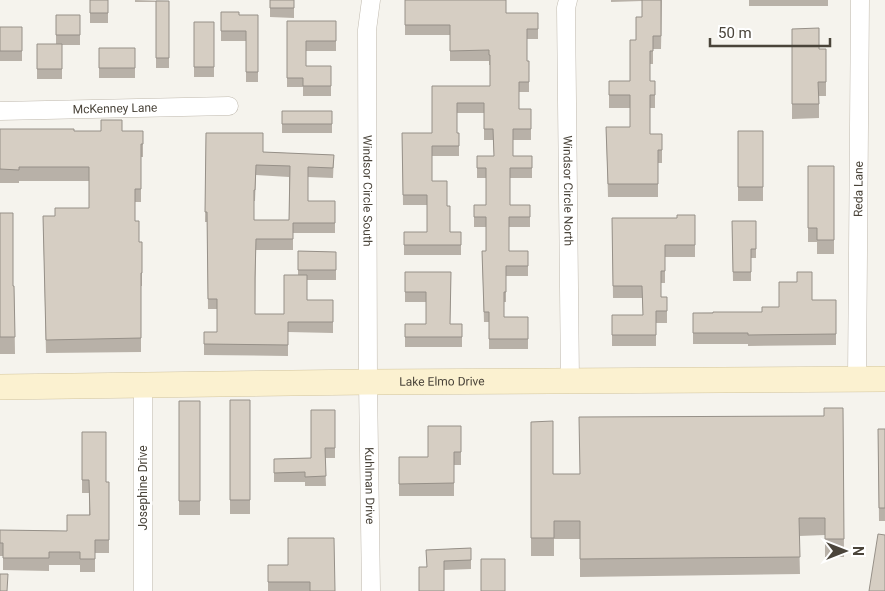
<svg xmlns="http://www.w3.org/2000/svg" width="885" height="591" font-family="Roboto,sans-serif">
<rect width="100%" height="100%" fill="#f5f3ed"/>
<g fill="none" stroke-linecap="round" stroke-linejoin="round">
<defs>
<g id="minor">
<path id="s1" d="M371 0 367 30 368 382 371 591"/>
<path id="s2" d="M568 0 566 8 570 381"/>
<path id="s3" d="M0 111 229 106"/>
<path id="s4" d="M857 379 860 0"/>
<path d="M143 384V591"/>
</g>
<g id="secondary">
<path id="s5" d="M0 387 368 382 885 379"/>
</g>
</defs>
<use href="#minor" stroke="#c0baaf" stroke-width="19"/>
<use href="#secondary" stroke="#d2c59f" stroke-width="26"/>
<use href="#minor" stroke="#fff" stroke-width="18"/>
<use href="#secondary" stroke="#fbf1d0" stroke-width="25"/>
</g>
<path fill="#b8b1a8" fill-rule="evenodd" d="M90 0H108V23H90Z
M135 0 169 1V68H156V2H135Z
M270 0H294V18L270 17Z
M405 0 506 13H538V39H527V61H529V92H519V109H531V140H513V156H532V178H510V205H530V227H509V251H528V276H506V302H504V317H528V349H489V322H484L482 251H486V227H474V205H486V178H477V156H494L493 140H484V113H457V133H459V156H432V181L447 206 450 232H461V255H404V232H427V205H403L402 133H432V86H490V65H489V61H450V35H405Z
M611 0H662L661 49H653V64H650V81H655V108H650V134H662V163H658V197H608L606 127H630V108H609V81H630L636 40 642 17V1L611 2Z
M749 0H828V6H749Z
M221 12 239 15H258V82H246V41H221Z
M56 15H80V45H62V79H37V44H56Z
M287 21H336V51H306V66H331V96H303V87H287Z
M194 22H214V77H194Z
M0 27H22V61H0Z
M792 29 819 49H826V96H819V118L792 119Z
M99 48H135V78H99Z
M282 111H332V133H282Z
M0 129 74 131H143V157H141V202H135V221L139 242H142V286H141V352L46 353 43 216H55L89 208V181H19V183H0Z
M738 131H763V201H738Z
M206 133 263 152 334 155 333 178 308 177V201H335V233H293V250H256L255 314H284L298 275V251L336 252V280H307V300H333V333L288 332V356L204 355V332H217V309H208L207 222H205ZM256 175 289 177V220H254V201H255Z
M808 166H834V254H817V242H808Z
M0 213 13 286H14L15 354H0Z
M695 215V257H665V283H661V297H667V323H656V346H612V315H643L642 298H613L612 218H677Z
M732 221H756V258H751V281H733Z
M405 272H451L450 324H462V347H405V324H426V302H405Z
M812 300H836V345L748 346V344H693V313L762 312 779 307Z
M230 400H250V514H230Z
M179 401H200V515H179Z
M843 408 844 557H825V535L799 536 800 574 580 577V539H554V556H531V422L553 474H580L824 416Z
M335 410V458H325L326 486H305V482H274V459L311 458Z
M461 426V465H454V496H399V457H428Z
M878 429H885V521H879Z
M82 432 106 482H109V553H95V572H80V565H49V571L3 570V556H0V530L67 531 89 515V493H82Z
M471 548V569L444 570 427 567 426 550Z
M268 565 335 591H268Z"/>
<path fill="#d6cec3" stroke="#969088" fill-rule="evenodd" d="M90 0H108V13H90Z
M270 0H294V8H270Z
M405 0H506V13H538V29H527V61H529V82H519V109H531V129H513V156H532V168H510V205H530V217H509V251H528V266H506V292H504V317H528V339H489V312H484L482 251H486V217H474V205H486V168H477V156H494L493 129H484V103H457V133H459V146H432V181H447V206H450V232H461V245H404V232H427V195H403L402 133H432V86H490V55H489V50L450 51V25H405Z
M642 0H661V36H653V51H650V81H655V95H650V134H662V150H658V184H608L606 127H630V95H609V81H630V40H636V17H642Z
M156 1H169V58H156Z
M221 12H239V15H258V72H246V31H221Z
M56 15H80V35H56Z
M287 21H336V41H306V66H331V86H303V78H287Z
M194 22H214V67H194Z
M0 27H22V51H0Z
M819 28V49H826V82H818L819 104H792V29Z
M37 44H62V69H37Z
M99 48H135V68H99Z
M282 111H332V124H282Z
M101 120H122V131H143V144H141V189H135V221H139V242H142V273H141V338L46 340 43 216H55V208H89V167H19V170L0 169V129H74V131H101Z
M738 131H763V187H738Z
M206 133H263V152L334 155 333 168 308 167V201H335V223H293V239H256L255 278V314H284V275H307V300H333V322H288V345L204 344V332H217V299H208L207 212H205ZM256 165 290 166 289 220H254V190H255Z
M808 166H834V240H817V228H808Z
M0 213H13V286H14L15 337H0Z
M677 215H695V245H665V271H661V297H667V311H656V335H612V315H643L642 286H613L612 218H677Z
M732 221H756V249H751V272H733Z
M298 251 336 252V270H298Z
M405 272H451L450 324H462V337H405V324H426V292H405Z
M797 272H812V300H836V334L748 335V333H693V313H713V312H762V307H779V282H797Z
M230 400H250V500H230Z
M179 401H200V501H179Z
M824 408H843L844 539H825V518H799L800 557 580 559V521H554V538H531V422L553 421V474H580L579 417 824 416Z
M311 410H335V448H325L326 476 305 477V472L274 473V459L311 458Z
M428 426H461V452H454V483L399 484V457H428Z
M878 429H885V508H879Z
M82 432H106V482H109V540H95V559H80V552H49V558H3V543H0V530L67 531V515H90L89 480H82Z
M878 534 885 535V591H869Z
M288 538H334L335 591H310V582H268V565H288Z
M471 548V560L444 561V591H419V567H427L426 550Z
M481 559H505V591H481Z
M0 574H8L7 591H0Z"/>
<g text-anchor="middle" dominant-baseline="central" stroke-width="5" stroke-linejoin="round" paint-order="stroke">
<g font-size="12" fill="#4a443a" stroke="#fff">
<text stroke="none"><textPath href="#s3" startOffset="115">McKenney Lane</textPath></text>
<text stroke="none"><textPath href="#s4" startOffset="190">Reda Lane</textPath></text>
<text stroke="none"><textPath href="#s2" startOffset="191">Windsor Circle North</textPath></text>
<text stroke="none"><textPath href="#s1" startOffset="191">Windsor Circle South</textPath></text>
<text stroke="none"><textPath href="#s5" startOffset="442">Lake Elmo Drive</textPath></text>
<text stroke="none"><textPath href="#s1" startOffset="486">Kuhlman Drive</textPath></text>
<text transform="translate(143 488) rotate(-90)">Josephine Drive</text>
</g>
</g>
<g transform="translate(845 551) rotate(90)" stroke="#ffffff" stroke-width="4" paint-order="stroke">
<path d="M0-4L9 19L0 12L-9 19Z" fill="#4a443a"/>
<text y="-8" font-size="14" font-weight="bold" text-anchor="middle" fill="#4a443a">N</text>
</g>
<path d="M710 38v8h120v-8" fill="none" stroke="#4a443a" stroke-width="2.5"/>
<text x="718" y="38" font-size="15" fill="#4a443a" stroke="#ffffff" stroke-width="4" paint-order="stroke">50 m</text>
</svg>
